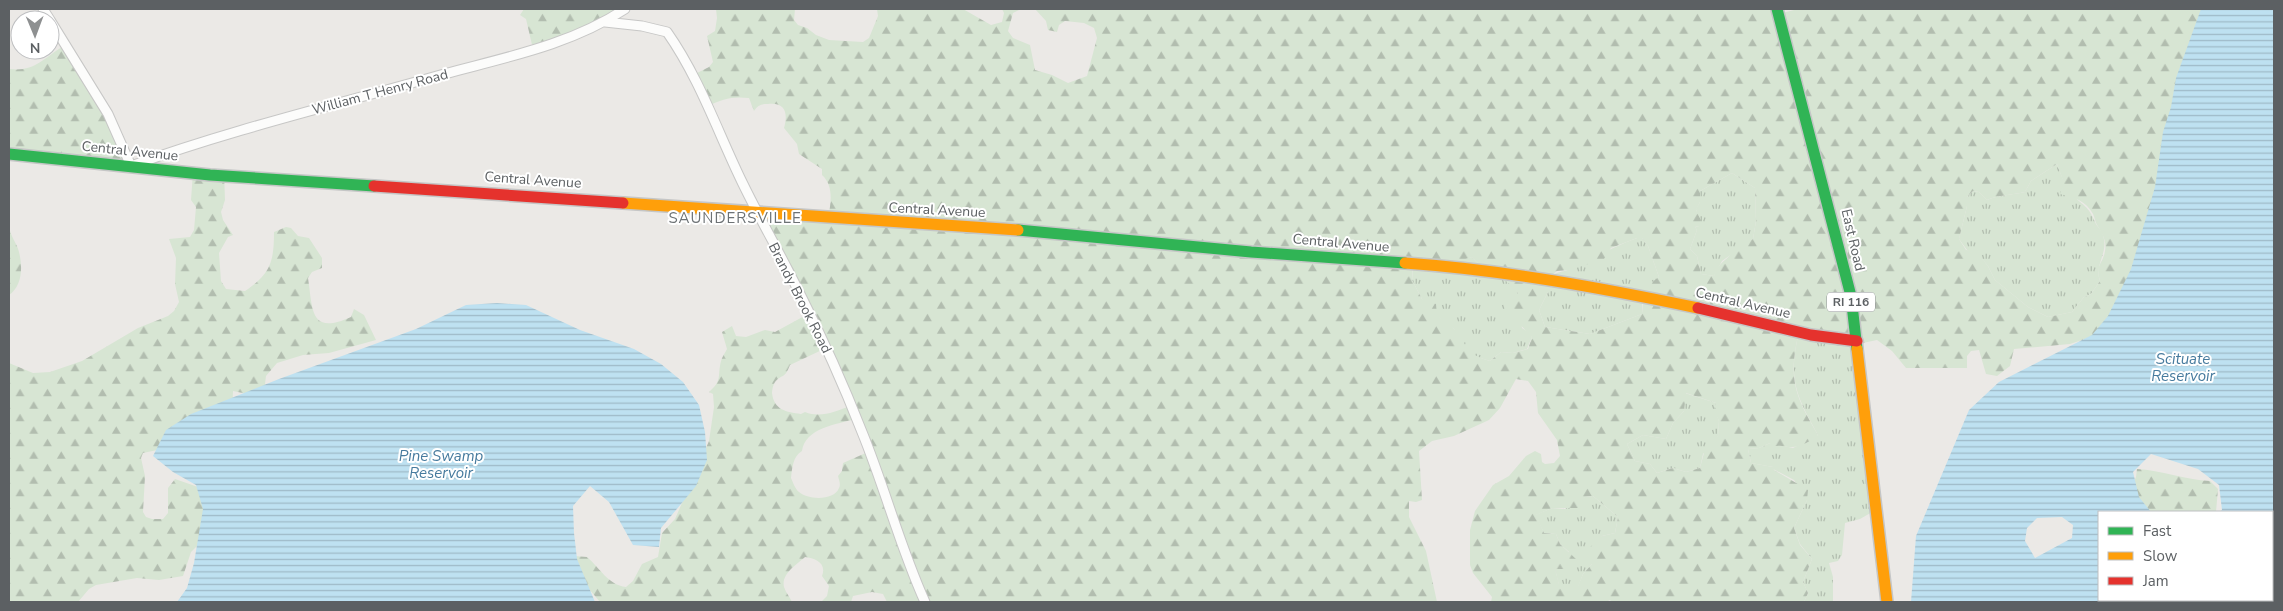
<svg xmlns="http://www.w3.org/2000/svg" width="2283" height="611" font-family="'Nunito Sans',sans-serif">
<defs>
<pattern id="grass-tufts" width="24" height="20" patternUnits="userSpaceOnUse" patternTransform="scale(1.25)"><rect width="24" height="20" fill="#d7e5d3"/><path d="M3 7l-1-3M5 7V3M7 7l1-3M15 17l-1-3M17 17v-4M19 17l1-3" fill="none" stroke="#b2bdaf"/></pattern>
<pattern id="forest-firs" width="22" height="20" patternUnits="userSpaceOnUse" patternTransform="scale(1.25)"><rect width="22" height="20" fill="#d7e5d3"/><path d="M5 1l3.5 6h-7zM16 11l3.5 6h-7z" fill="#b2bdaf"/></pattern>
<pattern id="water-rules" width="6" height="5" patternUnits="userSpaceOnUse" patternTransform="scale(1.25)"><rect width="6" height="5" fill="#bee1f1"/><path d="M0 2.5h6" fill="none" stroke="#9ebac7"/></pattern>
</defs>
<rect width="100%" height="100%" fill="#ebe9e6"/>
<path fill="url(#grass-tufts)" d="M2057 164C2061 175 2065 186 2073 195 2084 207 2088 205 2095 222 2097 227 2102 230 2103 235 2109 254 2094 263 2100 281L2091 294 2084 297 2072 312 2048 317 2028 307 1995 280 1988 266 1982 259 1967 250 1959 239 1967 206V197L1973 191 1979 192 1987 200C1999 195 2012 195 2025 192L2031 181Z
M1732 173 1755 188 1756 221 1753 239 1722 261 1714 276 1701 274 1697 256 1690 249 1697 230 1695 227 1699 226 1696 209 1700 202V191Z
M1637 238H1642L1648 246 1659 277 1642 300V314L1590 334 1545 327 1539 310 1548 292V278C1559 270 1562 273 1573 268 1594 258 1614 246 1637 238Z
M1472 257C1483 272 1512 277 1518 293 1522 302 1521 318 1522 328L1530 333 1532 337 1527 349 1513 353 1501 352 1490 361 1474 356 1465 348 1454 329 1444 323 1422 299 1412 280 1413 269Z
M1798 336 1856 340 1874 511 1860 519 1845 523 1842 555 1838 561 1829 563 1833 577V602H1804L1808 593 1803 582 1812 559 1800 544 1794 528 1807 500 1794 480 1773 469V467L1751 463 1748 449 1759 448 1770 443 1793 448 1818 435C1797 397 1788 381 1798 336Z
M1685 393 1716 403 1715 410 1719 421 1718 436 1703 454 1700 468 1686 472 1673 468 1657 473 1650 464 1635 461 1627 444 1643 435 1666 439 1673 423 1684 411Z
M1593 496 1618 517 1615 533 1602 536 1592 564 1583 574 1578 587 1559 585 1555 569 1569 552 1560 544 1556 534 1544 533 1535 515 1552 508 1565 509 1585 497Z"/>
<path fill="url(#forest-firs)" fill-rule="evenodd" d="M524 9H626L533 49 526 19 520 15Z
M716 9H795L794 20 798 25 807 28 816 35 829 40 863 42 869 38 878 16 877 9H963L991 25 1002 22 1004 13 1002 9H1021L1013 13 1008 31 1013 38 1030 45 1035 70 1052 75 1068 83 1087 76 1097 38 1094 28 1084 23 1065 21 1059 25 1057 32 1048 30 1046 21 1035 9H1777L1778 14 1798 9H2210L2142 257 2103 333 2070 344 2014 349 2010 366 1997 376 1986 374 1979 350 1971 351 1967 356V368H1906L1892 351 1877 340 1858 344 1855 341 1844 347 1798 336C1788 381 1796 397 1818 435 1813 440 1800 447 1792 447 1784 448 1783 444 1773 447L1770 443 1759 448 1748 449 1751 463 1773 467 1774 470 1808 490 1807 500 1794 528 1800 545 1812 559 1803 582 1808 593 1804 602H1614L1609 600 1608 602H1491L1492 597 1473 573 1470 565V530L1475 511 1493 485 1509 476 1526 456 1535 451 1541 454 1542 462 1545 464 1554 463 1560 456 1557 440 1538 413 1536 392 1528 381 1516 379 1500 408 1489 420 1454 436 1432 441 1419 451 1422 500 1416 502 1409 501V517L1426 551 1437 602H887L883 594 872 592 853 596 851 602H821L827 596 829 586 822 576C827 563 815 558 805 557 796 565 781 574 784 587 786 593 790 597 792 602H600L573 570 574 556 587 557C600 568 608 585 626 587L633 581 642 564 658 557 662 533 675 519 709 441 714 407 713 394 709 392C723 380 717 376 721 361 722 357 725 353 727 349L722 332 732 326 736 336 746 337 765 330 775 332 808 314 758 216 828 218C831 203 834 186 822 175V169L799 154 797 144 784 128C788 114 786 102 768 104 761 104 758 105 754 111L749 98C732 96 723 99 707 106L695 74 709 67 713 62 707 36 715 31 717 18ZM2057 164 2064 183 2060 194C2074 197 2086 201 2093 214 2095 218 2095 222 2097 225 2102 233 2107 241 2105 251 2103 264 2095 264 2100 281L2091 294 2084 297 2072 312 2048 317 2028 307 1995 280 1988 266 1976 251 1966 250 1959 239 1967 206V197L1973 191 1979 192 1987 200C1999 195 2012 195 2025 192L2031 181ZM1732 173 1755 188 1756 221 1753 239 1734 248C1730 260 1718 261 1714 276L1701 274 1697 256 1690 249 1697 230 1695 227 1699 226 1701 220 1696 210 1700 202V191ZM1637 238H1642L1648 246 1659 277 1644 288 1642 314 1590 334 1545 327 1539 310 1548 292V278L1557 271 1569 270 1604 259 1611 248ZM1472 257C1484 273 1507 276 1518 293L1504 302 1505 309 1532 337 1528 349 1513 353 1501 352 1490 361C1464 353 1470 349 1456 331 1446 319 1437 324 1436 304L1422 299 1412 280 1413 264 1451 269 1462 260ZM824 349 850 406C835 412 820 418 805 412L801 414C786 412 774 410 772 393 772 390 773 385 775 382 783 373 784 380 790 365ZM1686 393 1716 403 1714 410 1719 421 1718 436 1707 441 1700 468 1686 472 1673 468 1657 473 1650 464 1635 461 1627 444 1643 435 1666 439 1673 423 1684 411ZM856 419 868 452 843 463 842 471 838 476C839 480 841 485 839 488 834 501 808 500 799 492 795 489 793 482 791 478 792 468 793 456 802 451 805 428 837 424 856 419ZM1593 496 1618 517 1615 533 1602 536 1589 548 1592 564 1583 574 1578 586 1559 584 1555 569H1569L1577 560 1560 544 1556 534 1544 533 1536 515 1552 508H1578L1585 497Z
M62 47 131 160 9 155V69C34 72 43 59 62 47Z
M193 172H224L225 200 221 212 223 220 233 235 228 237 219 253 221 281 226 289 245 291C270 274 274 263 274 232L286 227 291 228 298 236 309 238 322 258V268L312 272 308 278C313 309 309 336 351 317L354 309 364 315 376 340 329 353 303 355 277 363 266 376 264 392 252 395 233 391 232 416 162 449 143 453 141 458 145 476 143 512 146 517 152 519H163L168 513V488L175 479 198 487 206 495 203 540 191 552 183 576 159 580 137 578 96 585 89 589 78 602H9V363L33 373 50 372 82 361 138 328 168 316 174 311 179 302 175 284 176 258 169 239 190 237 194 230 196 207 191 200Z
M9 226C10 236 17 243 19 252 23 268 22 286 9 295Z
M2137 469C2161 470 2185 480 2210 481L2218 489 2216 512H2133L2131 487 2136 477Z"/>
<path fill="url(#water-rules)" fill-rule="evenodd" d="M2201 9H2274V602H1911L1916 536 1969 410 1999 382 2092 335 2108 316 2131 269 2155 187 2163 132 2171 107 2176 78ZM2151 454 2198 469 2219 485 2222 510 2219 512H2272V600H2099V512H2151L2139 497 2133 472ZM2062 517 2073 525 2072 538 2035 558 2025 541 2027 528 2037 518Z
M497 303 526 305 580 330 634 349 661 364 683 382 699 405 705 432 707 460 696 486 661 528 659 547 633 545 609 502 590 486 573 506 574 533 577 559 595 602H177L187 588 194 563 203 509 196 485 173 472 153 456 166 430 191 414 279 379 416 329 466 305Z"/>
<g fill="none" stroke-linecap="round" stroke-linejoin="round">
<defs>
<path id="street" d="M43 9 50 20
M50 20 108 114 131 166C233 129 339 104 444 74 507 57 570 45 625 9
M605 22 642 26 667 32C700 79 718 133 743 184 761 221 782 257 800 294 823 339 844 386 862 432 885 488 900 547 925 602"/>
<path id="fast" d="M1777 9 1851 296 1857 349
M9 154 210 175 374 186
M1018 230 1251 252 1405 263"/>
<path id="slow" d="M623 203 1018 230
M1405 263C1504 270 1602 288 1698 308
M1857 349 1887 602"/>
<path id="jam" d="M374 186 623 203
M1698 308 1811 335 1857 341"/>
</defs>
<use href="#street" stroke="#c7c7c6" stroke-width="11"/>
<use href="#fast" stroke="#c5c6c6" stroke-width="14"/>
<use href="#slow" stroke="#c5c6c6" stroke-width="14"/>
<use href="#jam" stroke="#c5c6c6" stroke-width="14"/>
<use href="#street" stroke="#fcfcfb" stroke-width="9"/>
<use href="#fast" stroke="#30b455" stroke-width="11"/>
<use href="#slow" stroke="#ff9f0a" stroke-width="11"/>
<use href="#jam" stroke="#e5322d" stroke-width="11"/>
</g>
<g text-anchor="middle" dominant-baseline="central" stroke-width="4" stroke-linejoin="round" paint-order="stroke">
<rect fill="#fff" stroke="#8d9092" stroke-width="1" x="1827" y="292.5" width="48" height="19" rx="4"/>
<g font-size="12" font-weight="bold" fill="#5c6063">
<text x="1851" y="302">RI 116</text>
</g>
<g font-size="14" fill="#5c6063" stroke="#fff">
<text transform="translate(380 92) rotate(-15)">William T Henry Road</text>
<text transform="translate(130 151) rotate(6)">Central Avenue</text>
<text transform="translate(533 180) rotate(4)">Central Avenue</text>
<text transform="translate(937 210) rotate(3)">Central Avenue</text>
<text transform="translate(1853 240) rotate(77)">East Road</text>
<text transform="translate(1341 243) rotate(5)">Central Avenue</text>
<text transform="translate(800 298) rotate(63)">Brandy Brook Road</text>
<text transform="translate(1743 303) rotate(13)">Central Avenue</text>
</g>
<g font-size="15" letter-spacing="1" fill="#6d7275" stroke="#fff">
<text x="735" y="218">SAUNDERSVILLE</text>
</g>
<g font-size="15" font-style="italic" fill="#477b9e" stroke="#fff">
<text x="2183" y="359">Scituate<tspan x="2183" dy="17">Reservoir</tspan></text>
<text x="441" y="456">Pine Swamp<tspan x="441" dy="17">Reservoir</tspan></text>
</g>
</g>
<rect width="2283" height="611" fill="none" stroke="#5c6063" stroke-width="20"/>
<rect x="2098" y="511" width="175" height="90" fill="#ffffff" stroke="#bebfc1"/>
<rect x="2108" y="527" width="25" height="8" fill="#30b455" stroke="#bebfc1"/>
<text x="2143" y="536" font-size="15" fill="#5c6063">Fast</text>
<rect x="2108" y="552" width="25" height="8" fill="#ff9f0a" stroke="#bebfc1"/>
<text x="2143" y="561" font-size="15" fill="#5c6063">Slow</text>
<rect x="2108" y="577" width="25" height="8" fill="#e5322d" stroke="#bebfc1"/>
<text x="2143" y="586" font-size="15" fill="#5c6063">Jam</text>
<g transform="translate(35 35) rotate(179)"><circle r="24" fill="#ffffff" stroke="#bebfc1"/>
<path d="M0-4L9 19L0 12L-9 19Z" fill="#8e9091"/>
<text y="-8" font-size="14" font-weight="bold" text-anchor="middle" fill="#5c6063">N</text>
</g>
</svg>
